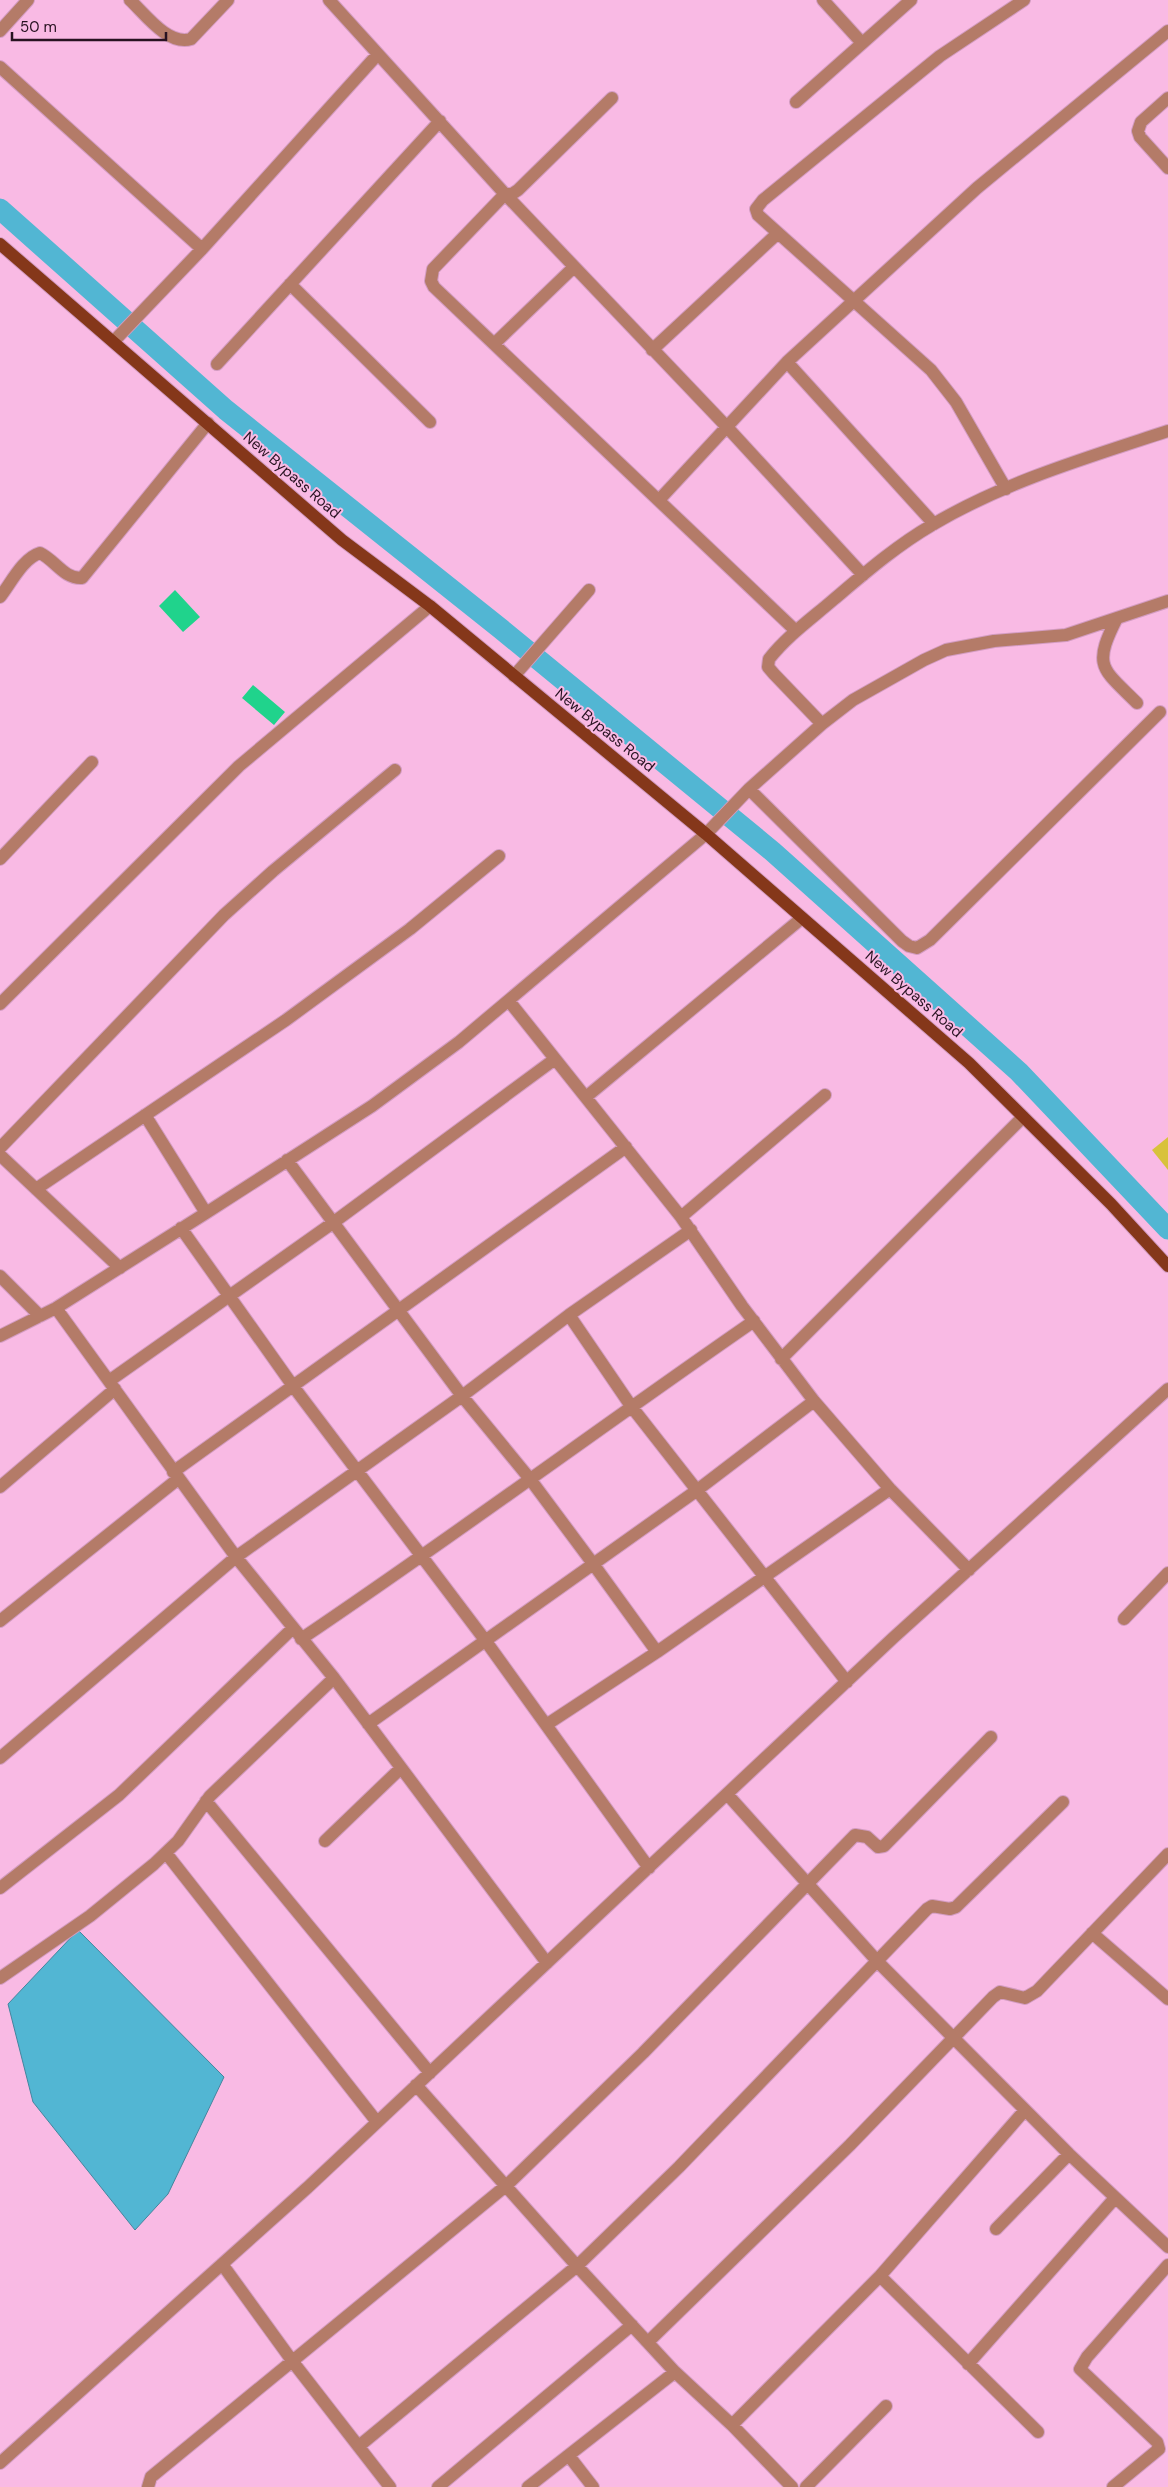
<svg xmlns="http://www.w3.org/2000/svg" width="1168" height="2487" font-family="'DM Sans',sans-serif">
<rect width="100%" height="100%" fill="#f9bae4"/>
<path fill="#d8c23b" d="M1168 1137V1170L1152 1150Z"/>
<path fill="#52b6d3" stroke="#45859e" d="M78 1930 224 2077 168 2194 135 2230 33 2102 8 2004Z"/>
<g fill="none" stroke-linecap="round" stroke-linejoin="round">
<path stroke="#52b6d3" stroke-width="21" d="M0 209 226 410 501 629 772 851 1019 1072 1168 1229"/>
</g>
<path fill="#20d38c" d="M175 590 200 617 183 632 159 606Z
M253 685 285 712 274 725 242 698Z"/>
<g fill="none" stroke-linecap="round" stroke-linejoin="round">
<defs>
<path id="minor" d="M130 0C145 14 168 46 191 39L228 0
M329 0 505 194H512L518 190 612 98
M823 0 862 43
M0 31 28 0
M0 67 202 249
M1168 98 1141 122 1138 131 1140 137 1168 168
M796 102 911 0
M290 284 430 422
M114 341 202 249 378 54
M494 344 574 267
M652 350 778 233
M787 362 934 524
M217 364 440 121
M1006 489 956 402 931 370 758 215 756 209 763 200 940 56 1024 0
M659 500 787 362 977 188 1168 31
M0 597C11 583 23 558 40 553 55 560 64 579 82 578L208 423
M1117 618C1092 667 1102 668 1137 703
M796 631 434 287 431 281 433 269 505 194 726 426 863 575
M514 676 589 590
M822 724 774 674 768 667 769 659C787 636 811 619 833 600 865 573 896 546 932 525 1004 482 1089 457 1168 431
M749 789 902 941 909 946 917 948 930 940 1160 712
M0 859 92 762
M509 1001 681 1217 742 1306 814 1401 890 1489 969 1570
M0 1004 239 766 430 606
M586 1097 802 918
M145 1115 206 1213
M0 1148 224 915 273 871 395 770
M0 1155 120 1268
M287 1160 462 1396 530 1479 594 1565 657 1652
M36 1189 286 1020 410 929 499 856
M681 1217 825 1095
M181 1228 293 1386 485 1640 649 1868
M0 1276 40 1316
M56 1308 236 1557 334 1678 547 1963
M569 1315 631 1406 847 1682
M0 1336 56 1308 206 1213 372 1106 459 1042 706 834 749 789 822 724 853 700 924 660 946 650 994 641 1066 635 1168 601
M781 1359 1023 1117
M109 1381 334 1222 555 1059
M173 1472 626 1147
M0 1487 115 1389
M1124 1619 1168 1573
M0 1621 178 1479
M301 1639C454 1536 602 1426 754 1321
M368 1724 696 1491 814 1401
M546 1725 657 1652 890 1489
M0 1758 236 1557 462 1396 569 1315 691 1230
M727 1794 878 1962 1069 2154 1168 2247
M206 1801 430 2073
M325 1841 401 1768
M166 1853 377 2122
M0 1888 119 1795 292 1629
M1092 1933 1168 1999
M0 1978 90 1916 154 1864 178 1841 210 1796 334 1678
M416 2085 577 2266 675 2372 732 2425 792 2487
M996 2229 1069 2154
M222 2264 293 2362 390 2487
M880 2276 1038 2432
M648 2342 850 2145 993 1997 1000 1992 1025 1998 1037 1991 1168 1854
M968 2364 1115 2198
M732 2425 880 2276 1025 2110
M359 2446 577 2266 679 2167 927 1909 932 1906 950 1909 956 1907 1063 1802
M569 2456 593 2487
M0 2463 307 2188 893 1638 1168 1389
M148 2487 151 2477 507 2185 643 2053 855 1835 867 1837 878 1847 884 1846 991 1737
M438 2487 632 2325
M528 2487 675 2372
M806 2487 886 2406
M1113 2487 1159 2449 1157 2442 1080 2369 1087 2357 1168 2265"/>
<path id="major" d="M0 244 342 540 430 606 706 834 969 1063 1111 1204 1168 1266"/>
</defs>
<use href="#minor" stroke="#d39cc1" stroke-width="14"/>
<use href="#major" stroke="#d39cc1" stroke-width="14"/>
<use href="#minor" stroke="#b47b68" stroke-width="12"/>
<use href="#major" stroke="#85371a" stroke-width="12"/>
</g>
<g text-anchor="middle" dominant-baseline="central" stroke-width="4" stroke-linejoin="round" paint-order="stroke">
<g font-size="15" fill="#281221" stroke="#f9bae4">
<text transform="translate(292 475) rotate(41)">New Bypass Road</text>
<text transform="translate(605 730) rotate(39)">New Bypass Road</text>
<text transform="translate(914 994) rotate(41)">New Bypass Road</text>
</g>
</g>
<path d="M12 32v8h154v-8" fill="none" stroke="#281221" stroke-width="2.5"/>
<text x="20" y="32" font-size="15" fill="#281221" stroke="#f9bae4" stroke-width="4" paint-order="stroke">50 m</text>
</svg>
